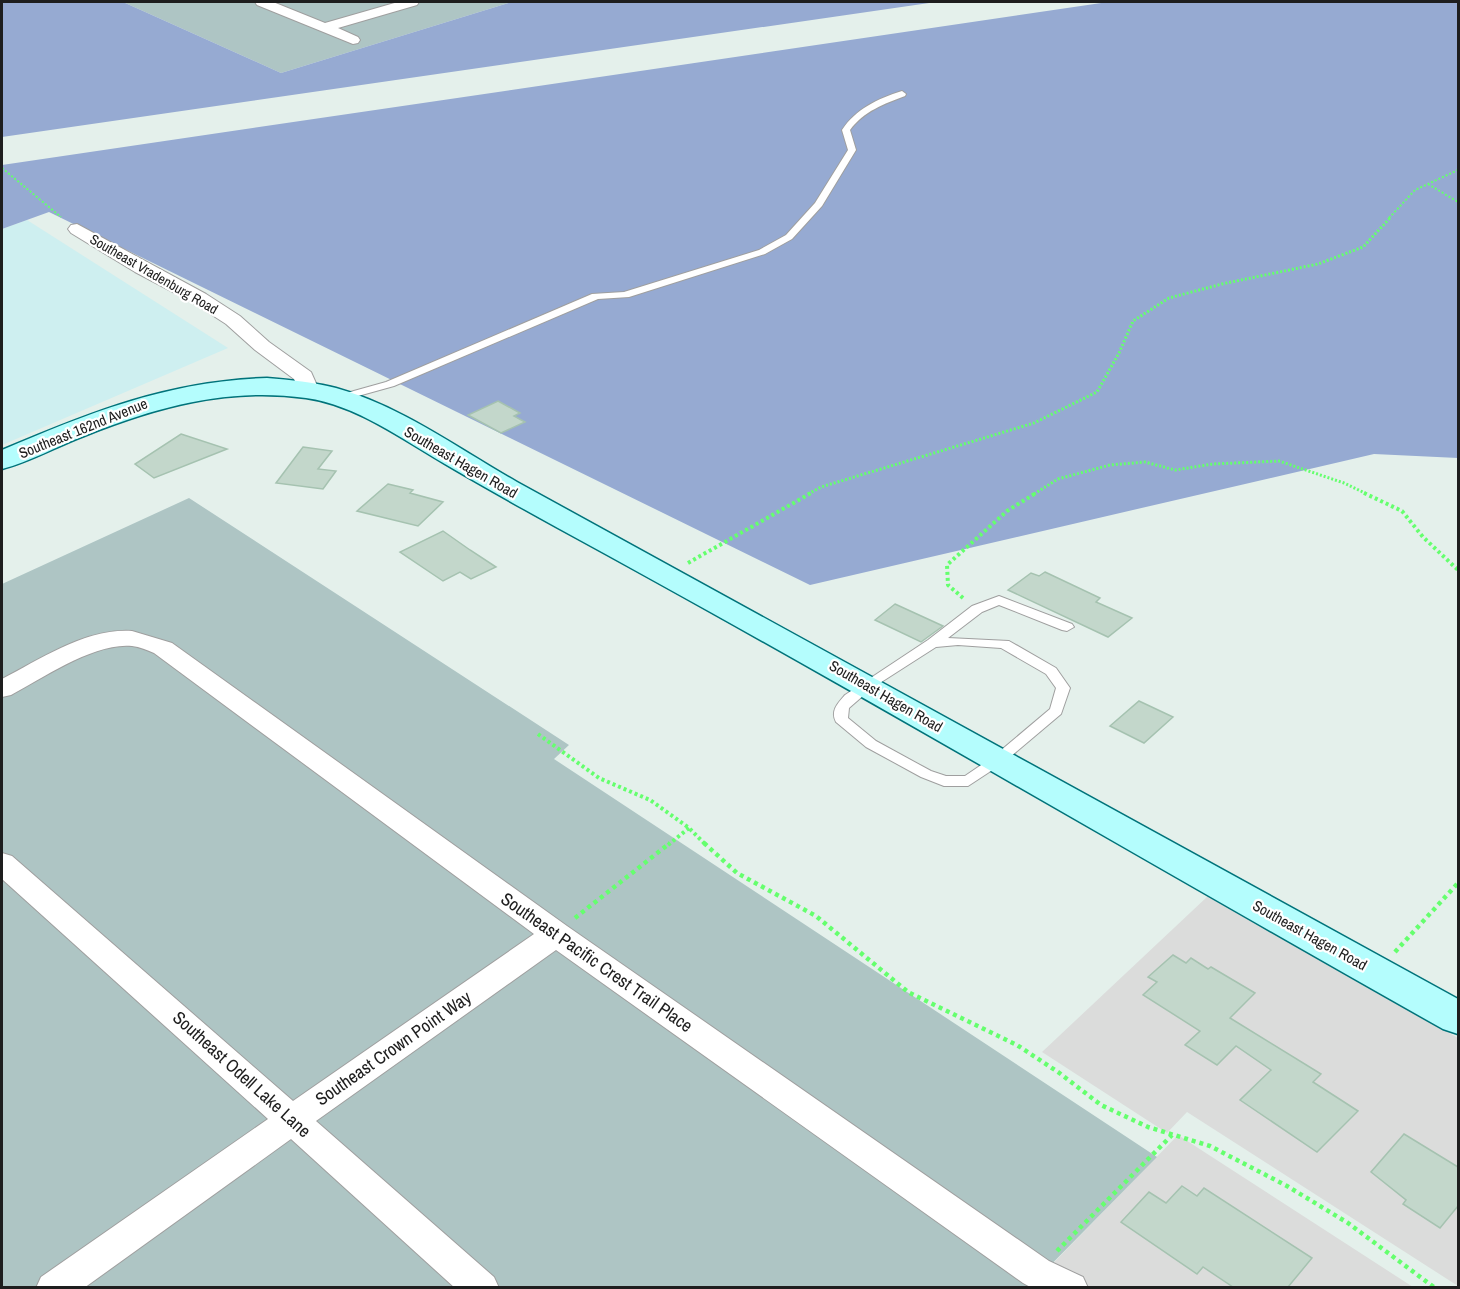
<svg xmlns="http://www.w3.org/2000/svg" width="1460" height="1289" font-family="'Archivo Narrow',sans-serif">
<rect width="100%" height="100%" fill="#e4f0eb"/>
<path fill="#dbdcdb" d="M1208 896 1458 1038V1286L1187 1112 1167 1133 1042 1052Z
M1178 1135 1413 1287 1029 1288Z"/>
<path fill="#aec5c4" d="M123 2H512L281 73Z
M189 498 569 745 554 759 1157 1157 1029 1287H2V584Z"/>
<path fill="#ceeff0" d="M27 220 228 348 2 445V229Z"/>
<path fill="#96aad2" d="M2 2H123L281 73 512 2H936L2 137Z
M1108 2H1458V458L1374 454 810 585 49 212 2 229V165Z"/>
<path fill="#c3d7cb" stroke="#a5c2b0" stroke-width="1.5" d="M498 401 520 413 514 416 525 422 501 433 468 415Z
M181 434 227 449 154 478 135 464Z
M303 447 332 451 318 469 336 471 323 489 276 483Z
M388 484 413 490 410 493 443 502 418 526 357 511Z
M443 531 470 550 496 567 471 579 460 572 443 581 400 552Z
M1045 572 1100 598 1096 602 1132 618 1108 637 1008 590 1031 573 1039 576Z
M895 604 943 626 921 642 875 620Z
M1139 701 1173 717 1144 743 1110 726Z
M1173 955 1186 963 1191 958 1208 969 1211 967 1255 993 1230 1018 1321 1074 1313 1082 1358 1111 1317 1152 1240 1100 1271 1070 1236 1046 1217 1065 1185 1045 1200 1031 1143 995 1157 982 1148 977Z
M1404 1134 1458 1167V1206L1440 1228 1403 1204 1406 1200 1371 1172Z
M1182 1186 1197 1196 1204 1188 1312 1258 1288 1287H1233L1203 1267 1197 1274 1121 1222 1149 1192 1166 1203Z"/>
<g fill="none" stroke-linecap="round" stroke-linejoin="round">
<defs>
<path id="lane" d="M902 91 906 94 905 96C884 104 864 111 850 130L856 150 822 206 792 239 765 254 629 297 598 299 394 386 340 401 334 398 336 396 386 382 592 294 624 292 759 250 786 235 815 203 848 150 842 130C856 109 877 99 902 91Z
M999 596 1072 624 1074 627 1067 631 1062 630 999 605 982 612 948 638 1009 641 1056 668 1070 688 1061 714 1003 763 968 786H944L921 777 866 747 836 722C830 711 838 703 845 695L928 640 972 606ZM958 645 1001 648 1046 674 1056 688 1050 709 993 757 965 776H946L931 771 876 741 848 718 849 708 872 688 936 647Z"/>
<path id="street" d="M255 2H273L325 23 398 2H419L417 5 338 28 358 37 360 40 358 43 353 44 257 5Z
M77 224 206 294 240 316 269 342 311 372 319 390 315 394 308 396 301 394 294 379 255 350 226 324 192 302 135 272 71 233 68 229 71 225Z
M132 631 172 643 567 926 1049 1261 1083 1277 1088 1288H1032L1023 1283 556 950 316 1121 494 1277 499 1288H455L291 1139 84 1288H36L41 1277 268 1119 2 879V853L12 856 293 1101 534 934 154 653C147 650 140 647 132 646 95 642 43 678 11 695L2 697V679C41 659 86 628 132 631Z"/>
<path id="secondary" d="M267 378C291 380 313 382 336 388 401 406 459 449 517 482L1458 999V1034L1443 1029C1148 863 856 690 558 528 520 507 482 486 445 464 402 439 356 405 306 398 228 387 156 407 84 436 57 446 30 462 2 469V450C91 412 169 381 267 378Z"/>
</defs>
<use href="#lane" stroke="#9f9f9f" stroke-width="2"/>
<use href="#street" stroke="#9f9f9f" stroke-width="2"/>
<use href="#secondary" stroke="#00737a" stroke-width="3"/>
<path stroke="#65ff6e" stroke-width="2" stroke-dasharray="2 2" stroke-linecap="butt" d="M2 168 61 217
M1428 184 1458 202
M1389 218 1415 190 1458 170"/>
<path stroke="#65ff6e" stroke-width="3" stroke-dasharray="2 2" stroke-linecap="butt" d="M808 494 821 487 1034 423 1097 392 1119 353 1133 321 1169 298 1222 284 1318 264 1363 247 1391 217
M1034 494 1058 479 1110 465 1145 462 1175 470 1213 464 1279 461 1344 483 1367 494"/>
<path stroke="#65ff6e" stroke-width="4" stroke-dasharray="3 3" stroke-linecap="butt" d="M1364 493 1402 511 1423 537 1458 570
M688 563 811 493
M963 598 948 585 947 565 1007 511 1036 493
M538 734 599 778 650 800 689 828 706 845
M668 845 689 828"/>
<path stroke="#65ff6e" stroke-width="4.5" stroke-dasharray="4 4" stroke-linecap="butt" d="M704 843 737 873 816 916 908 992 1017 1045 1058 1072 1101 1105 1148 1127 1210 1146 1287 1186 1348 1223 1435 1288
M575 918 670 843
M1395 952 1458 883
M1057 1251 1172 1135"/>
<use href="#lane" fill="#fff" fill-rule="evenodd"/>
<use href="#street" fill="#fff" fill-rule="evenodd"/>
<use href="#secondary" fill="#b4fdfd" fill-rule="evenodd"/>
</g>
<g text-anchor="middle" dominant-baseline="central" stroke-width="4.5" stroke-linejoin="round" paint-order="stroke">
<g font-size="14" fill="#1e1e1e" stroke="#fff">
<text transform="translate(154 274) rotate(30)">Southeast Vradenburg Road</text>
</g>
<g font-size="15" fill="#1e1e1e" stroke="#fff">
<text transform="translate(83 428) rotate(-22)">Southeast 162nd Avenue</text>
<text transform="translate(461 462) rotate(30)">Southeast Hagen Road</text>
<text transform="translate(886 696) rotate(30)">Southeast Hagen Road</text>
<text transform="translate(1310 935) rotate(29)">Southeast Hagen Road</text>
</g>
<g font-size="18" fill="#1e1e1e" stroke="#fff">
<text transform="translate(597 962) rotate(35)">Southeast Pacific Crest Trail Place</text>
<text transform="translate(393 1048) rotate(-35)">Southeast Crown Point Way</text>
<text transform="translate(242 1074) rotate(42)">Southeast Odell Lake Lane</text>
</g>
</g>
<rect width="1460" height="1289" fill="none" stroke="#1e1e1e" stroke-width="6"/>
</svg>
